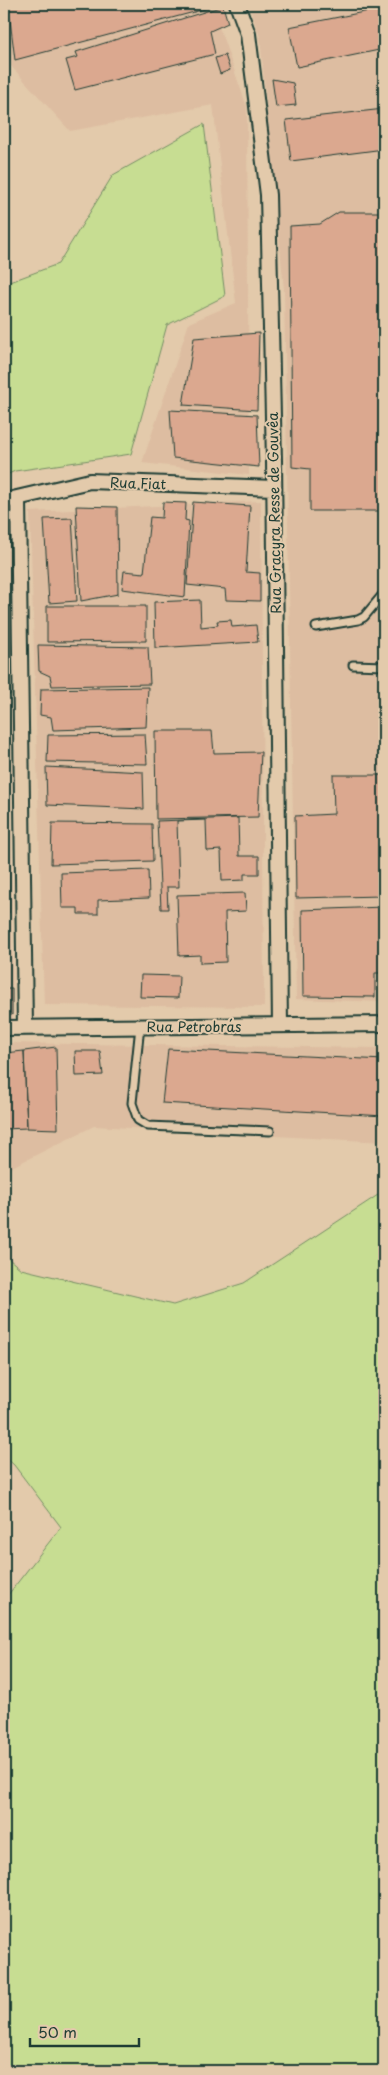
<svg xmlns="http://www.w3.org/2000/svg" width="388" height="2075" font-family="'Playpen Sans',sans-serif">
<rect width="100%" height="100%" fill="#e3caab"/>
<filter id="ink" filterUnits="userSpaceOnUse"><feTurbulence type="fractalNoise" baseFrequency=".02" numOctaves="2"/><feDisplacementMap in="SourceGraphic" scale="10" xChannelSelector="R" yChannelSelector="G"/><feConvolveMatrix kernelMatrix="1 2 1 2 8 2 1 2 1" color-interpolation-filters="sRGB"/></filter>
<g filter="url(#ink)">
<path fill="#ddbda1" d="M4 4H211L247 107 249 475 142 463 189 323 236 303 213 105 70 131 11 66 4 45Z
M248 4H384V1002L296 999 284 289 260 37Z
M261 501 264 1007 44 1005 30 512Z
M8 523 13 1019H4V524Z
M4 1043 384 1048V1142L94 1126 4 1171Z"/>
<path fill="#c7dd92" stroke="#738d63" d="M204 124 225 296 167 325 131 454 15 471 4 476V284L58 264 113 175Z
M384 1191V2071H4V1600L61 1527 14 1465 4 1456V1255L21 1269 173 1305 244 1283Z"/>
<path fill="#dba88f" stroke="#1f3d34" d="M8 4H224L15 60Z
M223 6 228 23 210 31 215 54 75 90 66 60 78 57 76 52Z
M384 8V49L297 67 289 27Z
M225 55 230 70 220 74 215 58Z
M272 79 293 83 296 105 276 107Z
M384 109V149L291 161 286 120Z
M339 212H384V511H310V469L292 467 290 226 320 224Z
M259 333 257 410 183 405 194 338Z
M170 410 257 415 259 467 173 458Z
M163 502 186 503 185 520 189 521 185 597 122 589 124 571 144 573 150 517 162 518Z
M193 502 250 506 246 572 260 573V601L226 600 225 589 187 585Z
M76 506 117 507 118 594 81 601Z
M72 518 77 601 49 603 44 519Z
M200 600 201 627 218 625 217 621 231 620 232 627 256 625 258 642 155 648 154 602Z
M4 601H6L10 695H4Z
M47 606H146V641L47 642Z
M38 645 148 647 150 684 52 686 50 676 39 671Z
M148 687 146 727 53 730 51 717 40 715 41 689Z
M155 731H212L214 753 261 752 258 817 156 819Z
M145 734 147 764 47 762 48 735Z
M46 767 143 772 144 809 47 805Z
M4 775H8L9 913H4Z
M333 775H383L382 896 296 898 295 816 334 814Z
M238 818 239 856H259V874H244V880L222 881 221 850 207 851 206 820 177 821 179 887H167L168 909H161L157 821Z
M52 823 152 824 153 861 51 864Z
M148 870 149 898 98 900V914H78V908H62L61 873Z
M245 893 246 911 225 912 226 962 200 963V955L179 956 177 895Z
M384 907V973H375V997L303 996 302 910Z
M4 926H7L6 972H4Z
M141 975 179 976 178 998 140 997Z
M4 989H12V1015H4Z
M56 1047 58 1129 27 1128 24 1051Z
M168 1049 384 1060V1116L162 1103Z
M24 1051 27 1128 4 1129V1053Z
M75 1051H100L103 1075 76 1076Z"/>
<g fill="none" stroke-linecap="round" stroke-linejoin="round">
<defs>
<path id="service" d="M316 627 358 620 364 617 384 593
M353 665 384 666
M140 1026 132 1103 138 1120 148 1126 270 1131"/>
<path id="minor" d="M237 4 248 34 268 195 274 461 280 1025
M18 499 25 1027
M4 501 90 481 274 488
M4 1028 384 1024"/>
</defs>
<use href="#service" stroke="#1f3d34" stroke-width="11"/>
<use href="#minor" stroke="#1f3d34" stroke-width="18"/>
<path stroke="#1f3d34" stroke-width="2.5" stroke-dasharray="4 4" stroke-linecap="butt" d="M4 1501 11 1500"/>
<use href="#service" stroke="#e3caab" stroke-width="7"/>
<use href="#minor" stroke="#e3caab" stroke-width="14"/>
</g>
</g>
<g text-anchor="middle" dominant-baseline="central" stroke-width="4" stroke-linejoin="round" paint-order="stroke">
<g font-size="14" fill="#1f3d34" stroke="#e3caab">
<text transform="translate(138 483) rotate(2)">Rua Fiat</text>
<text transform="translate(274 513) rotate(-91)">Rua Gracyra Resse de Gouvêa</text>
<text x="194" y="1026">Rua Petrobrás</text>
</g>
</g>
<rect width="388" height="2075" fill="none" stroke="#e3caab" stroke-width="20"/>
<rect x="10" y="10" width="368" height="2055" fill="none" stroke="#1f3d34" stroke-width="2" filter="url(#ink)"/>
<path d="M30 2038v8h109v-8" fill="none" stroke="#1f3d34" stroke-width="2.5"/>
<text x="38" y="2038" font-size="15" fill="#1f3d34" stroke="#e3caab" stroke-width="4" paint-order="stroke">50 m</text>
</svg>
